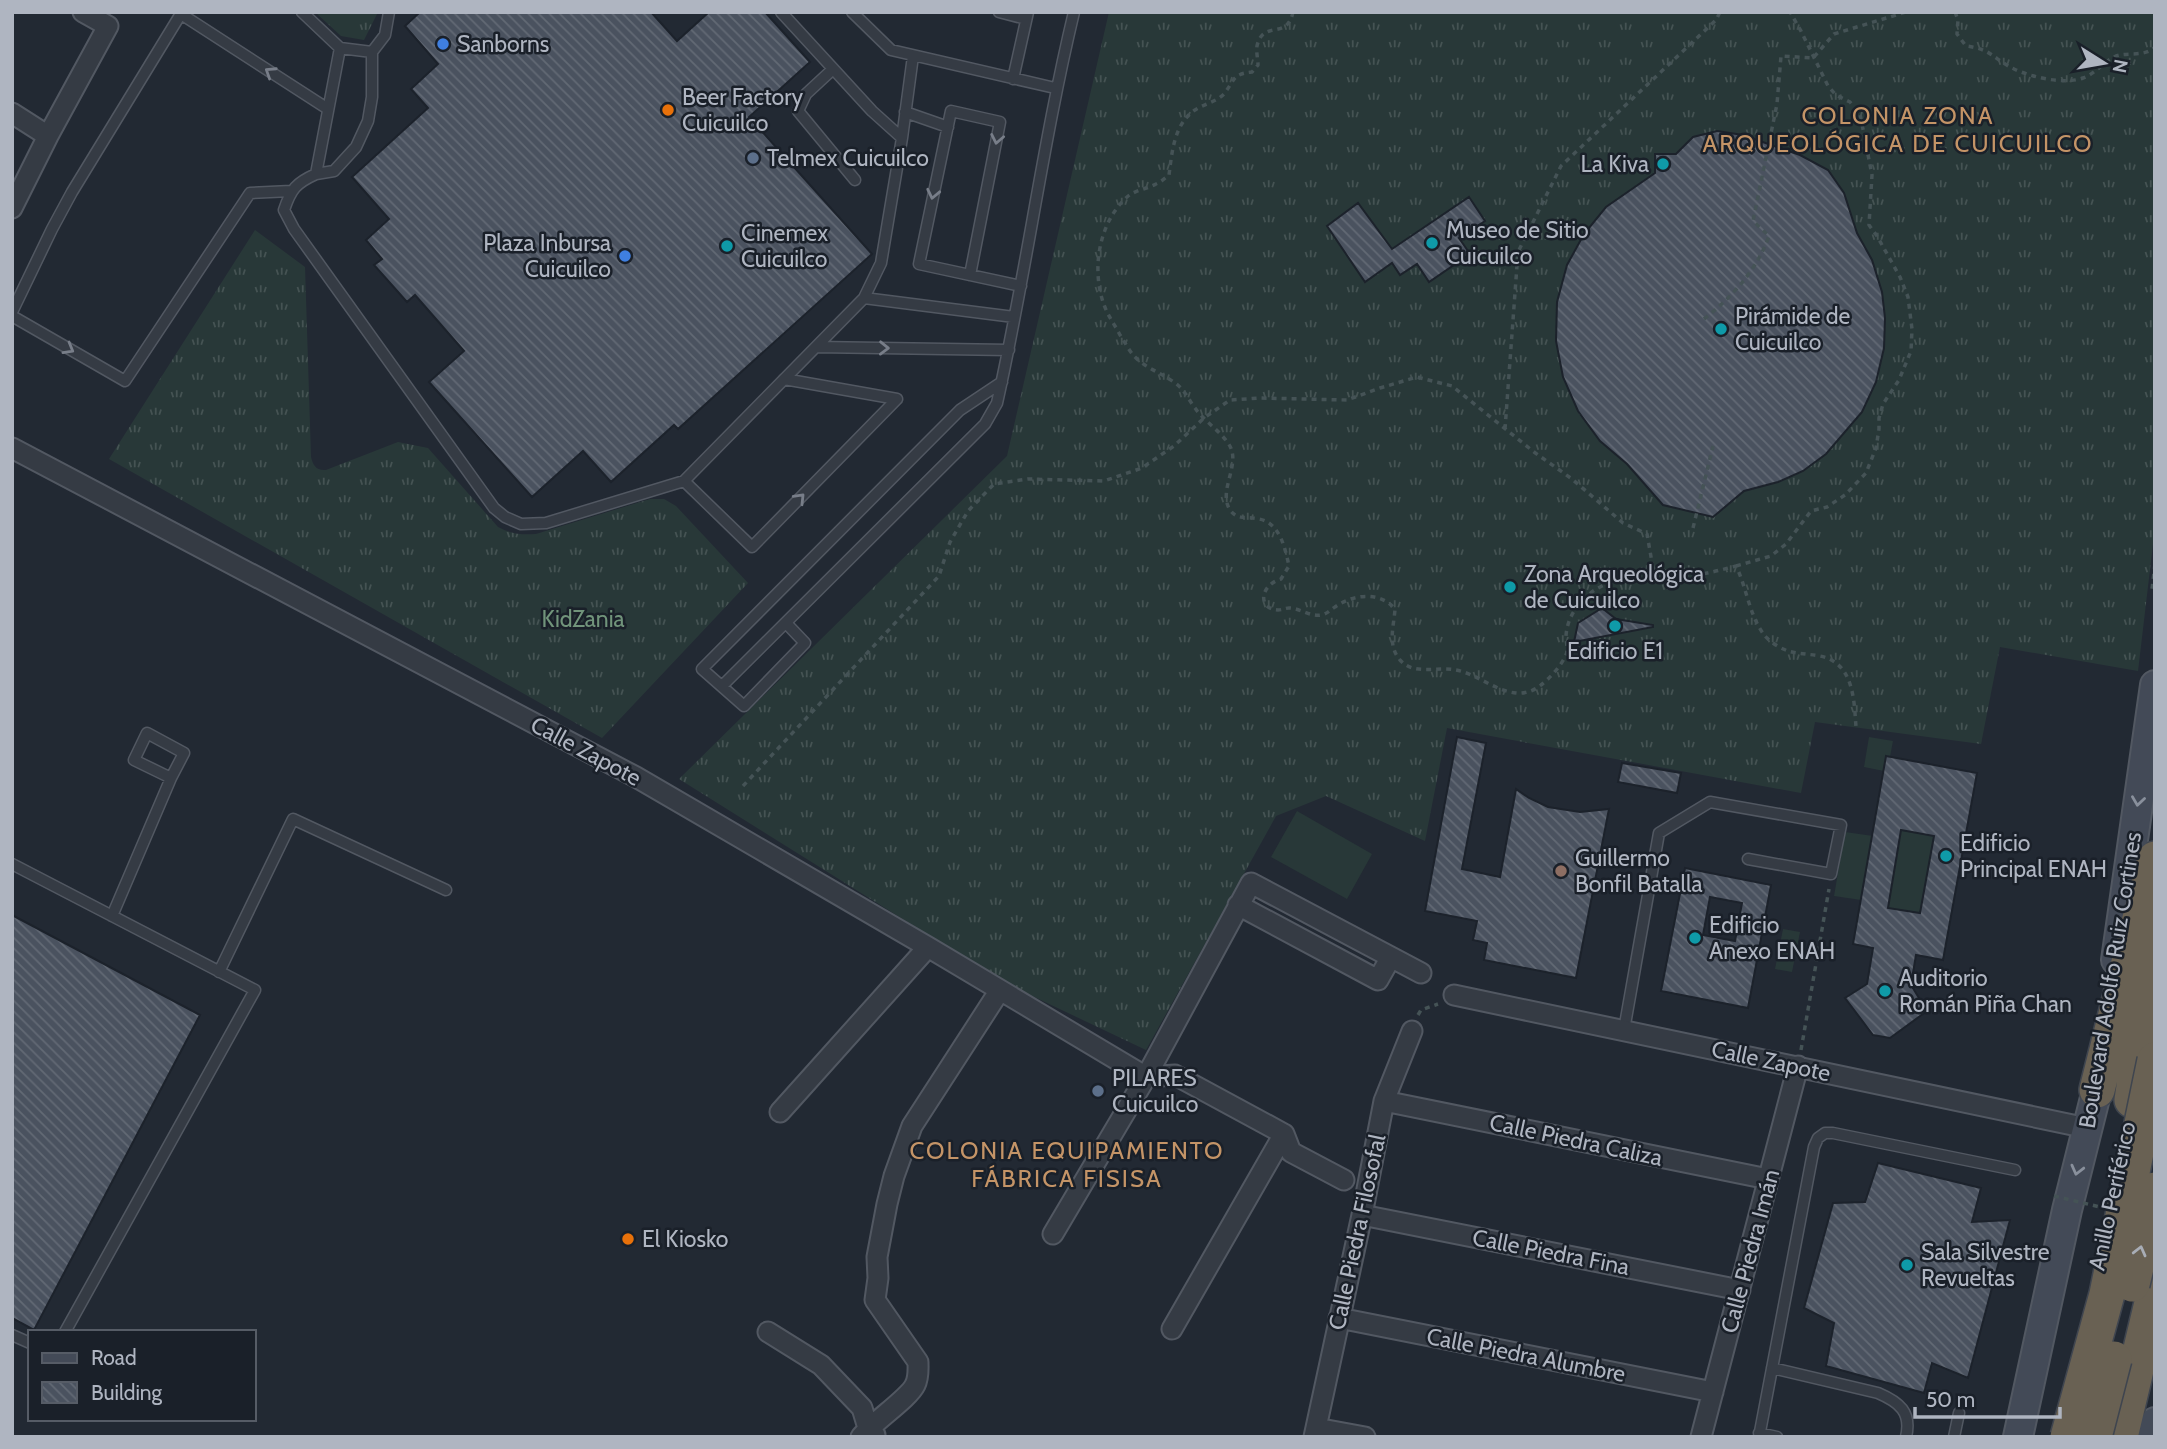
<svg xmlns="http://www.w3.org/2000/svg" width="2167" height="1449" font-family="Cabin,sans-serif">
<defs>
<pattern id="grass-tufts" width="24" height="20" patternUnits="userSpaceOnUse" patternTransform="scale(1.75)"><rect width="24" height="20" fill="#283838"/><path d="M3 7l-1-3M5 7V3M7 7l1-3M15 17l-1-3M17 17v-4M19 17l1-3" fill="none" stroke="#455353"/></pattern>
<pattern id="building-back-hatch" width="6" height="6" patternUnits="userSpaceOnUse" patternTransform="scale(1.75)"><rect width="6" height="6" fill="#4a525f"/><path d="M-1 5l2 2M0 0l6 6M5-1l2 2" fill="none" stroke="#626974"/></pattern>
</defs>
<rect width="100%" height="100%" fill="#222933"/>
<path fill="url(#grass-tufts)" d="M315 12H378L364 40 341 36Z
M1109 12H2155V527L2138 671 2000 647 1981 744 1815 722 1801 793 1447 728 1425 841 1326 796 1276 816 1146 1050 1005 983 679 779 1007 456Z
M255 230 305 267 311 457C313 465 316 471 326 470L398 442 428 448 498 527C511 534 521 535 536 534L650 499H664L676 506 748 583 602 738 109 459Z"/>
<path fill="#283838" d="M1869 737 1893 741 1890 757 1884 771 1864 767Z
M1297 811 1372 854 1347 899 1271 857Z
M1901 830 1934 836 1920 913 1888 908Z
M1845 832 1873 836 1861 900 1834 896Z
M1783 929 1800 932 1792 972 1775 969Z"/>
<path fill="url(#building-back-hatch)" stroke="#1c222b" stroke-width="2" fill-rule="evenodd" d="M420 12H651L677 41 709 12H765L810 62 749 117 872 254 678 429 674 425 611 482 583 451 532 497 429 382 464 351 415 295 407 302 374 265 382 259 366 240 389 219 352 177 428 108 411 89 438 64 405 26Z
M1717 131 1743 135 1774 146 1800 155 1828 170 1844 193 1857 233 1872 260 1882 292 1885 318 1884 348 1876 382 1862 412 1826 454 1803 471 1778 482 1744 491 1713 517 1663 505 1627 464 1600 441 1578 411 1563 377 1556 341 1557 302 1567 265 1584 234 1606 207 1655 173V154H1676L1693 137Z
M1469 197 1485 221 1459 238 1470 254 1429 282 1417 264 1400 275 1392 263 1365 282 1327 226 1358 203 1392 249Z
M1602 608 1616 619 1653 625V627L1574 642 1578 623Z
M1457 737 1486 743 1462 869 1500 877 1516 789 1529 798 1548 807 1580 812 1609 809 1576 978 1484 960 1487 943 1473 940 1477 921 1425 911Z
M1886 756 1977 773 1943 960 1916 955 1911 985 1927 1011 1890 1038 1873 1035 1845 998 1867 984 1873 948 1853 944ZM1901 830 1934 836 1920 913 1888 908Z
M1622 763 1681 773 1677 793 1618 782Z
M1685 868 1771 885 1748 1008 1661 991ZM1710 897 1742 903 1735 941 1703 935Z
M12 915 200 1015 34 1330 12 1318Z
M1878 1163 1981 1188 1972 1222 2010 1220 1968 1378 1932 1363 1924 1393 1826 1366 1834 1323 1804 1308 1833 1203 1865 1202Z"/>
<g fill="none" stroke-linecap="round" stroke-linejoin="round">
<defs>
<path id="service" d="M302 12 340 48 372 52 385 35 389 12
M781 12 872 111 902 138
M852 12 891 50 1055 88
M999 12 1026 19
M181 14 328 109
M340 48 316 174C296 183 291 189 284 210L294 229 494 508 505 517 521 524 546 523 684 481 752 547 897 399
M833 69 806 94 798 111 855 180
M1013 79 1028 12
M905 112 948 127
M316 174 334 171 356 147 368 121 372 97V52
M970 275 1000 122 951 111 919 264 1021 286
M864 298 1014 317
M12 312 52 229 72 192 182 12
M12 316 125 381 250 193 291 191
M816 347 1009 350
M784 379 897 399
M684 481 864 298 881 263 902 138 913 56
M786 623 805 643 744 706 702 669 960 410 1002 382
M722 686 985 424 997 403C1026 274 1043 141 1074 12
M12 864 255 990 65 1332
M112 916 171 778 184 753 147 733 134 760 171 778
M219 972 293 819 446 890
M1624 1030 1659 833 1710 802 1841 825 1831 874 1748 859
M12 1335 30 1343
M1772 1368 1878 1393C1899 1402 1912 1412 1906 1437
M1759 1433 1777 1437
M1759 1437 1814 1147 1818 1138 1825 1133H1833L2015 1170
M1954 1437 1959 1413"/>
<path id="minor" d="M12 113 48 136 108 26 83 12
M12 208 48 136
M12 448 636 777 928 947 1146 1077
M1238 905 1378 980 1391 957
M1454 995 2087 1128
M1146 1077 1175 1075 1284 1134 1291 1152 1344 1180
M1384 1101 1768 1179
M780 1112 928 947
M1362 1215 1740 1290
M1053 1234 1146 1077 1251 883 1421 973
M1339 1318 1713 1392
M1172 1329 1284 1134
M768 1332 821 1365 862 1408 868 1428 875 1435
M1316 1428 1365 1437
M861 1437C873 1422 909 1398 915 1385 919 1377 918 1370 918 1362L875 1300 878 1278 877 1257 887 1204 894 1176 912 1126 1000 990
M1314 1437 1362 1215 1384 1101 1412 1031
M1701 1437 1798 1066"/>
<path id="secondary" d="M2116 960 2155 685
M2018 1437 2067 1210 2097 1090 2100 1069
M2151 1437 2155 1422"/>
<path id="motorway" d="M2097 1090 2155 859
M2132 1100 2155 951
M2120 1437 2155 1290"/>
</defs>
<use href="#service" stroke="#525862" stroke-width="13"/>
<use href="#minor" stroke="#525862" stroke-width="23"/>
<use href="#secondary" stroke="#525862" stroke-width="32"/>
<use href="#motorway" stroke="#3f454f" stroke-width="38"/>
<path stroke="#455356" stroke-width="3.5" stroke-dasharray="5 5" stroke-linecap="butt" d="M1293 12C1287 41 1263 19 1257 46 1256 52 1258 59 1258 65L1252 72C1232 74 1235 80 1224 94 1216 102 1204 104 1195 110 1174 124 1172 152 1169 175 1165 178 1161 182 1156 184 1147 189 1135 190 1127 197 1097 224 1090 276 1107 312 1111 320 1116 327 1120 335 1125 342 1129 351 1135 357 1147 369 1162 373 1175 383 1185 390 1188 399 1195 408 1204 421 1219 430 1228 443 1243 463 1217 490 1230 510 1238 521 1248 516 1259 519 1280 523 1285 548 1289 566L1281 579C1260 585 1257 609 1278 610 1282 610 1285 608 1289 608 1300 608 1310 617 1321 615 1327 614 1330 610 1335 607 1353 594 1380 591 1395 609 1394 626 1387 645 1400 660 1414 676 1437 666 1456 670 1477 674 1495 691 1516 693 1524 694 1534 691 1541 685 1549 679 1560 667 1565 657 1569 650 1566 644 1566 636 1567 615 1583 595 1602 586 1610 582 1618 582 1627 579 1635 576 1644 569 1652 568 1658 568 1678 575 1688 575 1704 575 1720 570 1736 566 1747 588 1749 616 1765 636 1771 643 1780 648 1788 651 1799 654 1809 654 1820 656 1854 663 1854 700 1856 727
M1955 12 1958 20 1957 34 1966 46C1992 49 1993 59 2014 69 2031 77 2064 85 2083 78 2095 74 2102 63 2114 57 2126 51 2144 58 2155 47
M1704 319C1732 297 1757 270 1769 236L1753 221 1777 104 1781 56 1813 58 1834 34 1906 12
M1505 429 1518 252 1561 166 1716 20 1720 12
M1693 528 1713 446
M2155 564 2152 589H2155
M1736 566 1771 556 1786 544 1811 511 1827 507 1845 495 1866 473 1876 448 1879 429V418L1883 404 1899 380 1911 351 1912 329 1908 297 1900 277 1877 236 1869 225 1872 175 1860 114 1850 102 1836 95 1828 86 1801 31 1790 12
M743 786 939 576 950 542 968 511 994 484 1028 479 1104 481 1142 468 1174 446 1204 418 1230 400 1260 398 1347 400 1380 388 1417 377 1452 386 1534 452 1572 479 1623 523 1647 534 1653 568
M1418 1015 1421 1010 1438 1004
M1801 1050 1829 889"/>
<use href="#service" stroke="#353b44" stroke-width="10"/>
<use href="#minor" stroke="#353b44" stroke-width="19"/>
<use href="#secondary" stroke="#434a57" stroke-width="28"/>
<use href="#motorway" stroke="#696153" stroke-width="35"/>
<defs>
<path id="motorway-bridge" d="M2132 1284 2155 1190
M2068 1437 2107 1294 2155 1060
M2094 1437 2114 1359"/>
</defs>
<use href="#motorway-bridge" stroke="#3f454f" stroke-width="38" stroke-linecap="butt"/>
<path stroke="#455356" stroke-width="3.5" stroke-dasharray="5 5" stroke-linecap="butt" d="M2054 1196 2100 1207"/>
<use href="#motorway-bridge" stroke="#696153" stroke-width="35"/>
</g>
<defs><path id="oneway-chevron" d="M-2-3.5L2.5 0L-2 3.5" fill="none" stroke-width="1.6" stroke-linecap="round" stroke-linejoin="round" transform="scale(1.75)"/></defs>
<g stroke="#787e89">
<use href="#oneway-chevron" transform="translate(270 72) rotate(-147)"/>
<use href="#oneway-chevron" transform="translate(997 139) rotate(101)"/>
<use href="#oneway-chevron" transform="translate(933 194) rotate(102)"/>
<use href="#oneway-chevron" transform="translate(884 348) rotate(1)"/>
<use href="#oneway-chevron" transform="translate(69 349) rotate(30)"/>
<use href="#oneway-chevron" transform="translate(800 498) rotate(-46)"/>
</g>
<g stroke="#89909c">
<use href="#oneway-chevron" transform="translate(2138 801) rotate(98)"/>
<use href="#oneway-chevron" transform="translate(2077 1170) rotate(104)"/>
</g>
<use stroke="#a8adb6" href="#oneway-chevron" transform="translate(2140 1251) rotate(-76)"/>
<g fill="#3f7fe0" stroke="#1a2029" stroke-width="2.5">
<circle cx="443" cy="44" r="7"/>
<circle cx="625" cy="256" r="7"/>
</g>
<g fill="#e8710a" stroke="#1a2029" stroke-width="2.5">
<circle cx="668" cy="110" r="7"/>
<circle cx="628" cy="1239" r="7"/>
</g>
<g fill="#5c6f8a" stroke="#1a2029" stroke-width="2.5">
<circle cx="753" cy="158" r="7"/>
<circle cx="1098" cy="1091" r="7"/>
</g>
<g fill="#0f9aa8" stroke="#1a2029" stroke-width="2.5">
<circle cx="1663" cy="164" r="7"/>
<circle cx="1432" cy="243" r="7"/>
<circle cx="727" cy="246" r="7"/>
<circle cx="1721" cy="329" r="7"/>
<circle cx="1510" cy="587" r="7"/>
<circle cx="1615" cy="626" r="7"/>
<circle cx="1946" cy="856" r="7"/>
<circle cx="1695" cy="938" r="7"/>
<circle cx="1885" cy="991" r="7"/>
<circle cx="1907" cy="1265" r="7"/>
</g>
<circle fill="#8d6e63" stroke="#1a2029" stroke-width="2.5" cx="1561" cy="871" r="7"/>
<g text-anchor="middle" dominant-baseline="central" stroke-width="5" stroke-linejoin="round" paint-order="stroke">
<g font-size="23" fill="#afb5c1" stroke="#1a2029" text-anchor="start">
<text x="457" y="44">Sanborns</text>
<text x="682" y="97">Beer Factory<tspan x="682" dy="26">Cuicuilco</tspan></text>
<text x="767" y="158">Telmex Cuicuilco</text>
<text x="1649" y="164" text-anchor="end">La Kiva</text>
<text x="1446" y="230">Museo de Sitio<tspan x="1446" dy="26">Cuicuilco</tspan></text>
<text x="741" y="233">Cinemex<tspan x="741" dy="26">Cuicuilco</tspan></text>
<text x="611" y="243" text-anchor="end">Plaza Inbursa<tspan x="611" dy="26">Cuicuilco</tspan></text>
<text x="1735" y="316">Pirámide de<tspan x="1735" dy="26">Cuicuilco</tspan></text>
<text x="1524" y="574">Zona Arqueológica<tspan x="1524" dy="26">de Cuicuilco</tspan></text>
<text x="1615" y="651" text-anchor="middle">Edificio E1</text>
<text x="1960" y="843">Edificio<tspan x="1960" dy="26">Principal ENAH</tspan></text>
<text x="1575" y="858">Guillermo<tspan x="1575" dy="26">Bonfil Batalla</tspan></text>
<text x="1709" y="925">Edificio<tspan x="1709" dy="26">Anexo ENAH</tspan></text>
<text x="1899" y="978">Auditorio<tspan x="1899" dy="26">Román Piña Chan</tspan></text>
<text x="1112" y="1078">PILARES<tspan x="1112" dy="26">Cuicuilco</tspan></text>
<text x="642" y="1239">El Kiosko</text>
<text x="1921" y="1252">Sala Silvestre<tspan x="1921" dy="26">Revueltas</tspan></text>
</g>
<g font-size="23" fill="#71947b" stroke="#1a2029">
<text x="583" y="619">KidZania</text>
</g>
<g font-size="23" fill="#afb5c1" stroke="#1a2029">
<text transform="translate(586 751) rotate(28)">Calle Zapote</text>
<text transform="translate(2110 980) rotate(-81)">Boulevard Adolfo Ruiz Cortines</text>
<text transform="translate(1771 1061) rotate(12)">Calle Zapote</text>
<text transform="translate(1576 1140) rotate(12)">Calle Piedra Caliza</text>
<text transform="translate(2112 1196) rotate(-78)">Anillo Periférico</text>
<text transform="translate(1357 1232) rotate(-78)">Calle Piedra Filosofal</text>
<text transform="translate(1750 1251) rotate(-75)">Calle Piedra Imán</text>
<text transform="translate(1551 1252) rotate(11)">Calle Piedra Fina</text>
<text transform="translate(1526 1355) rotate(11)">Calle Piedra Alumbre</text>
</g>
<g font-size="24" letter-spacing="2" fill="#c49467" stroke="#1a2029">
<text x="1898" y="115">COLONIA ZONA<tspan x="1898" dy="28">ARQUEOLÓGICA DE CUICUILCO</tspan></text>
<text x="1067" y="1150">COLONIA EQUIPAMIENTO<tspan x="1067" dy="28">FÁBRICA FISISA</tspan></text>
</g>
</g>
<rect width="2167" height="1449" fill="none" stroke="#afb5c1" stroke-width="28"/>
<rect x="28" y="1330" width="228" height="91" fill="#1a2029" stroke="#565c66" stroke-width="2"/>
<rect x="42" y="1353" width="35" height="10" fill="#434a57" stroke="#565c66" stroke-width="2"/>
<text x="91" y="1365" font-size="21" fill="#afb5c1">Road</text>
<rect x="42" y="1382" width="35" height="21" fill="url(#building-back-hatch)" stroke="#565c66" stroke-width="2"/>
<text x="91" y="1400" font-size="21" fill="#afb5c1">Building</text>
<g transform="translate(2104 63) rotate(101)" stroke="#1a2029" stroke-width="5" paint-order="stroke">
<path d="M0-5L12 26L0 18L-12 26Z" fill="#afb5c1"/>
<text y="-10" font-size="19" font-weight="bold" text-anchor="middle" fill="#afb5c1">N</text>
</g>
<path d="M1915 1407v10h145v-10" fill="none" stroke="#afb5c1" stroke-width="3.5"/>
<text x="1926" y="1407" font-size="21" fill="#afb5c1" stroke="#1a2029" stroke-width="5" paint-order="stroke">50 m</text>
</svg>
